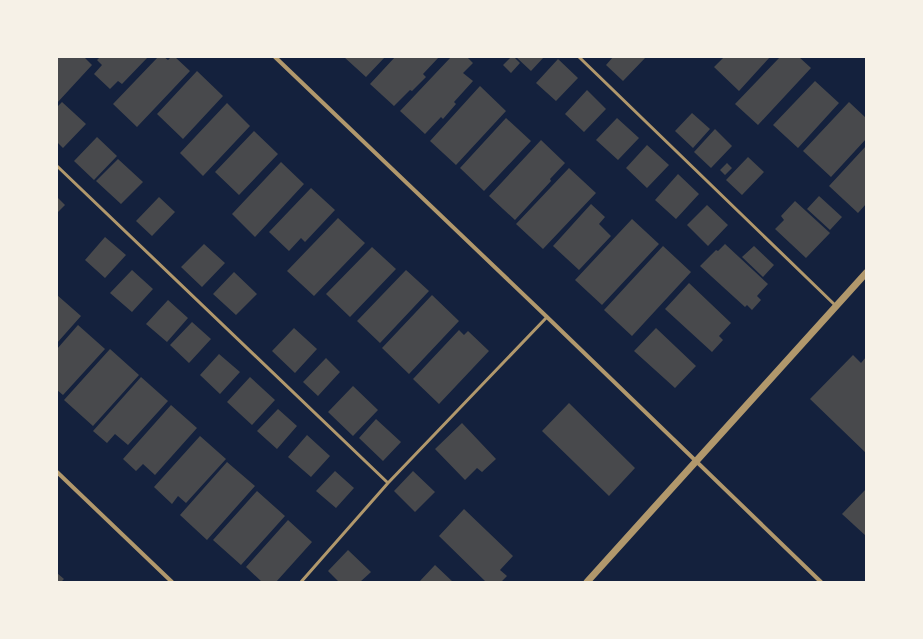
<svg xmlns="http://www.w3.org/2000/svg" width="923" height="639" font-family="Jost,sans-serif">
<rect width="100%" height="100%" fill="#14213d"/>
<path fill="#48494c" d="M57 57H84L92 65 57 103Z
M100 57H148L122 84 118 81 110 89 94 74 102 65 97 60Z
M158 57H164L168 60 171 57H175L190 71 137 127 113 104Z
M344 57H385L366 77Z
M395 57H439L423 74 426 77 412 91 410 90 394 106 370 84Z
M451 57H467L473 63 463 73 473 81 454 102 456 104 443 119 441 117 425 134 400 111Z
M511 57H514L520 63 511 73 503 65Z
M516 57H544L531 71Z
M613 57H646L623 81 606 65Z
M724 57H770L739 91 714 67Z
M780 57H799L811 68 758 125 735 104Z
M558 59 578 78 556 101 536 83Z
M197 71 223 96 183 139 157 114Z
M815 81 839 103 798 148 773 125Z
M480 86 506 111 456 165 430 141Z
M587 90 606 109 584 132 565 114Z
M62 102 86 124 63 148 57 142V107Z
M849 102 866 118V139L831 177 803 151Z
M227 103 250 126 203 176 180 153Z
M692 113 710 129 693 148 675 131Z
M506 118 531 141 484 191 460 168Z
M617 118 639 138 618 160 596 140Z
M715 129 732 146 711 168 694 152Z
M254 131 278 154 239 195 215 172Z
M97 137 117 156 94 180 74 161Z
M541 140 565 163 550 179 551 181 515 220 489 196Z
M647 145 669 165 647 188 626 168Z
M866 146V204L858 213 829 186Z
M748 157 764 172 742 195 726 180Z
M118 159 143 182 121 204 96 181Z
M281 162 304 184 255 237 232 214Z
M727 163 732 168 725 175 720 170Z
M569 168 596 193 543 249 516 224Z
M678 174 699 194 676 219 655 200Z
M311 188 335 210 305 242 301 238 289 251 269 232Z
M819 196 842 217 830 230 807 209Z
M57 197 65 205 57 213Z
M159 197 175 212 152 236 136 221Z
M795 201 830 233 806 258 775 229 784 220 781 216Z
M591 204 605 217 599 224 611 236 579 270 553 246Z
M707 205 728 225 708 246 687 225Z
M338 218 365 243 314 296 287 271Z
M632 219 659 244 602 305 575 280Z
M105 237 126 255 105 278 85 260Z
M204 244 225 263 202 287 181 267Z
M725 244 768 284 757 296 761 300 752 310 747 305 745 307 700 266 716 250 718 251Z
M663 246 691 272 632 336 604 310Z
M754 246 774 265 763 277 742 257Z
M372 247 396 269 350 317 326 294Z
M132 270 153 289 132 312 110 293Z
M406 270 429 291 380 343 357 321Z
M234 272 257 294 236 315 213 294Z
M689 283 731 323 719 336 723 340 712 352 665 309Z
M57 295 81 316 57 343Z
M432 295 459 321 409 374 382 348Z
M168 300 188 318 167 342 146 324Z
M192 322 211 339 189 363 170 345Z
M78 325 105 349 63 395 57 390V349Z
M294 328 317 349 295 373 272 351Z
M656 328 696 366 675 388 634 351Z
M459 330 464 335 468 331 489 351 439 404 413 379Z
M110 349 139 375 93 426 64 400Z
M219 354 240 372 220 394 200 375Z
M853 355 861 363 866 357V453L810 399Z
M326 358 340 372 318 396 303 382Z
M141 377 168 401 128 445 115 434 107 443 93 431Z
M250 377 275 400 252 425 227 402Z
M353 386 378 410 353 436 328 412Z
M569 403 635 468 609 496 542 431Z
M171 405 197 428 155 475 143 464 136 471 123 459Z
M278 409 297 426 277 449 257 431Z
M376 419 401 442 383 461 359 438Z
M462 423 496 459 482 472 477 468 465 480 435 449Z
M307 435 330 456 311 477 288 457Z
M200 436 226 459 186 503 178 496 172 504 154 487Z
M227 462 255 486 207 540 180 515Z
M335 471 354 488 336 508 316 491Z
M413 471 435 492 415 512 394 491Z
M866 489V536L842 514Z
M257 491 285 516 241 565 213 540Z
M464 509 513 556 500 570 507 576 501 582H486L439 536Z
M288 520 312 542 276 582H262L246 567Z
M348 550 371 572 360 582H339L328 571Z
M435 565 453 582H419Z
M57 573 64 579 61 582H57Z"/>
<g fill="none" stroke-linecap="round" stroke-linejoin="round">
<path stroke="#b1986c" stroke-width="3" d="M579 57 836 306
M57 166 388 483
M301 582 388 483 547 317"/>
<path stroke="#b1986c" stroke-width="4" d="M275 57 547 317 821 582
M57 472 172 582"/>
<path stroke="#b1986c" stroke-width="7" d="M587 582 866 273"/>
</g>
<rect width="923" height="639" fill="none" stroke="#f6f1e7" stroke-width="116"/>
</svg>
